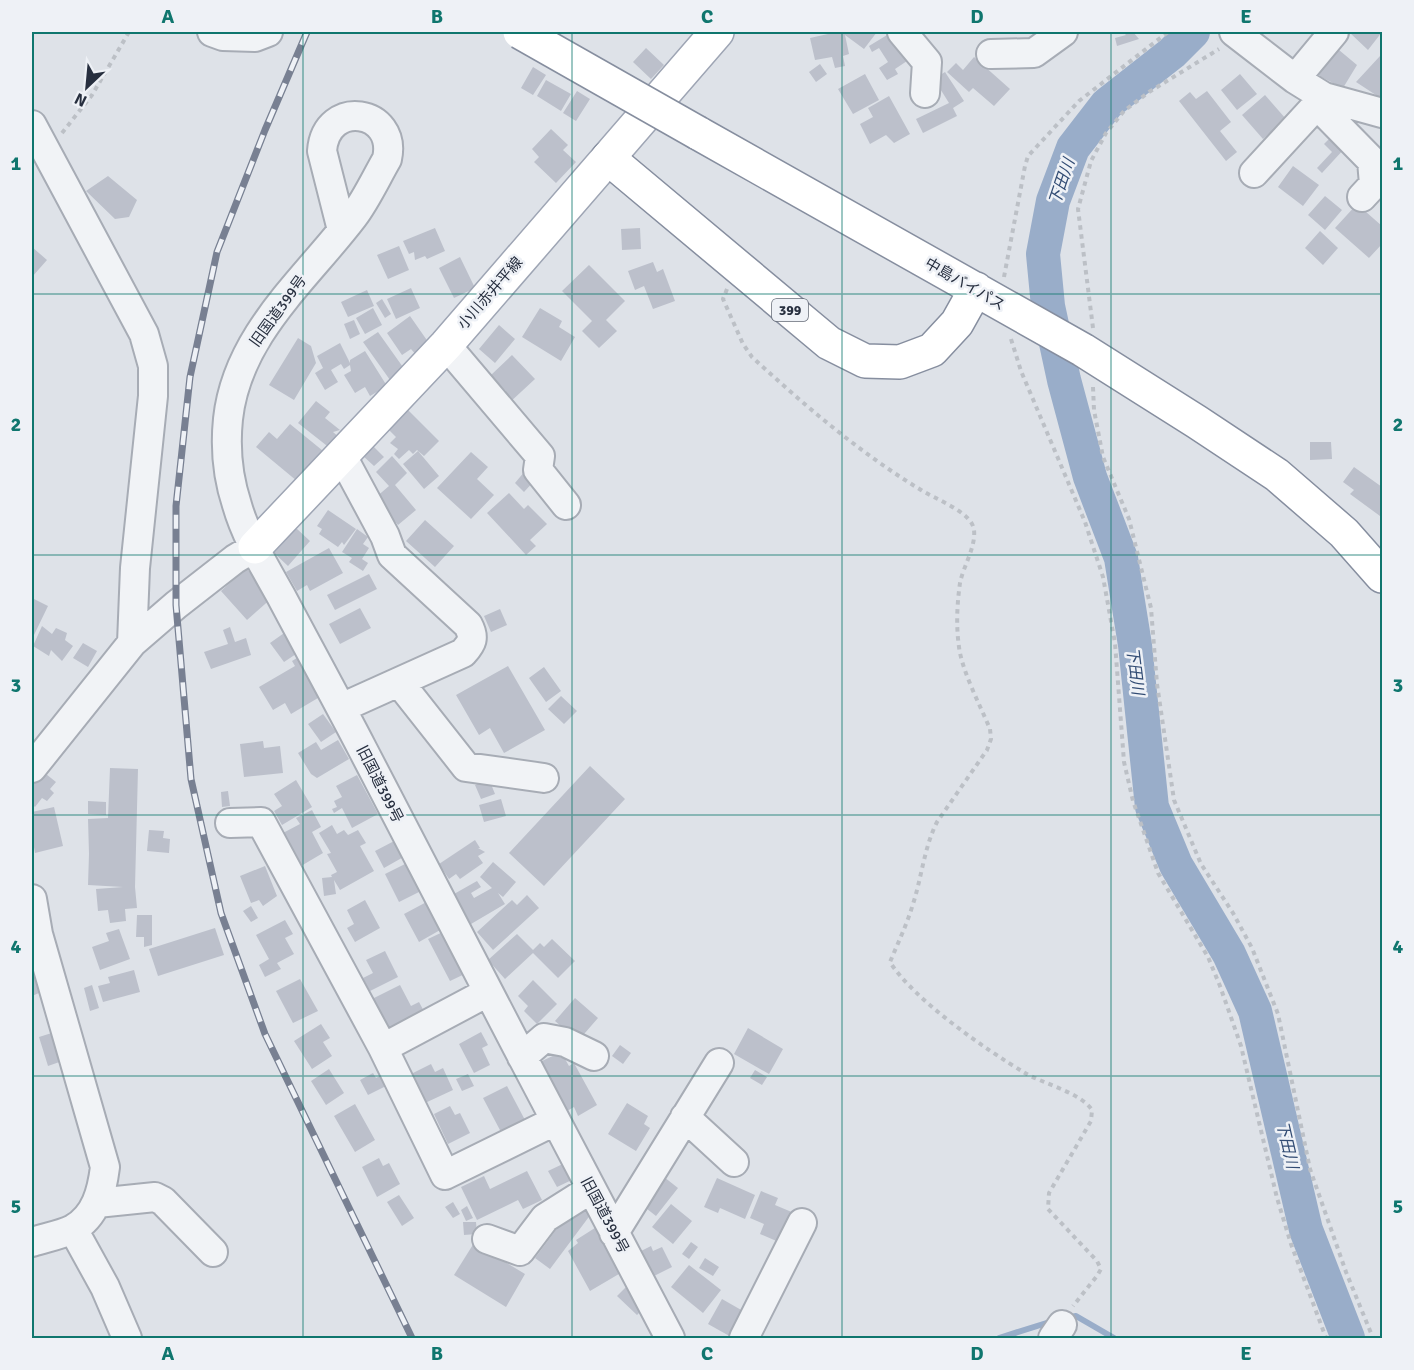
<svg xmlns="http://www.w3.org/2000/svg" width="1414" height="1370" font-family="Signika,'Noto Sans JP',sans-serif">
<rect width="100%" height="100%" fill="#dee2e8"/>
<g fill="none" stroke-linecap="round" stroke-linejoin="round">
<path stroke="#99adc9" stroke-width="6" d="M1066 1318 1076 1316 1114 1338
M999 1338 1053 1321"/>
<path stroke="#99adc9" stroke-width="34" d="M1193 32 1172 53 1107 104 1073 148 1053 201 1043 254 1048 306 1064 380 1090 477 1121 558 1135 645 1152 807 1176 865 1229 954 1255 1011 1306 1230 1348 1338"/>
</g>
<path fill="#bcc0cb" d="M837 32 844 33 877 32 864 49 845 35 849 54 843 56 845 66 835 68 832 57 815 60 810 38Z
M892 32 913 57 895 69 898 74 887 80 879 68 888 62 879 48 872 52 869 46Z
M1123 32H1133L1139 39 1117 46 1115 38 1126 35Z
M1349 32H1382L1368 50Z
M1333 45 1357 65 1343 88 1311 72Z
M646 48 664 65 651 79 633 62Z
M1380 56 1382 59V99L1356 82Z
M974 57 1010 89 994 106 973 88 969 92 947 72 956 63 963 70Z
M820 64 827 74 816 82 809 72Z
M533 67 546 75 533 95 521 88Z
M945 72 964 101 953 108 957 116 923 133 916 119 949 103 934 79Z
M865 74 879 100 853 114 838 89Z
M1240 74 1257 94 1237 110 1221 90Z
M546 80 571 94 561 111 537 96Z
M577 91 590 99 576 121 563 113Z
M1207 91 1231 122 1220 131 1237 152 1226 161 1179 101 1190 92 1196 99Z
M1265 95 1286 119 1263 139 1242 115Z
M889 96 910 134 894 143 886 135 870 144 860 124 873 117 868 108Z
M551 129 568 145 563 150 576 162 556 183 534 162 539 157 532 149Z
M1332 136 1345 148 1322 173 1317 168 1332 152 1324 144Z
M1293 166 1319 185 1303 206 1278 187Z
M108 176 137 200 129 217 115 219 86 191Z
M1325 196 1342 210 1325 230 1308 215Z
M1357 204 1382 226V244L1369 258 1335 228Z
M435 228 445 251 427 259 425 256 415 260 414 252 409 254 403 241Z
M640 228 641 249 622 250 621 229Z
M1320 231 1338 248 1323 265 1305 248Z
M399 246 409 270 388 279 377 255Z
M32 247 47 260 32 277Z
M460 257 475 288 454 298 439 268Z
M653 262 657 272 663 269 675 301 653 309 644 286 635 290 628 271Z
M589 265 625 301 606 320 617 331 599 348 582 331 592 321 562 291Z
M411 288 420 308 396 319 387 299Z
M367 290 374 306 348 317 341 302Z
M382 299 391 314 385 318 376 303Z
M373 308 382 325 365 334 356 318Z
M540 308 562 321 559 327 575 337 561 361 522 337Z
M410 316 431 346 417 356 411 349 402 355 387 333Z
M354 320 360 334 350 339 344 324Z
M499 325 515 339 495 363 479 349Z
M378 332 405 370 390 380 363 342Z
M298 338 311 346 316 363 294 400 269 385Z
M340 343 350 363V360L365 351 387 386 370 396 365 387 355 393 344 375 351 371 350 365 344 369 341 364 331 370 338 382 325 390 315 373 323 368 317 356Z
M512 355 535 379 508 404 500 396 506 391 491 375Z
M316 401 330 412 325 418 340 430 333 432 340 438 331 449 298 423Z
M404 406 439 441 424 456 417 450 413 454 409 450 399 459 394 454 398 449 390 443 396 437 384 425Z
M290 424 328 455 303 486 256 447 269 432 277 439Z
M1310 442H1331L1332 459 1310 460Z
M372 445 384 457 374 466 362 455Z
M418 451 439 476 424 489 403 464Z
M471 452 488 467 477 479 494 495 471 519 437 488Z
M392 456 407 473 395 485 416 510 398 525 375 498 389 486 376 472Z
M1354 467 1382 487V512L1380 516 1350 494 1354 490 1343 482Z
M525 471 535 480 524 492 515 483Z
M509 493 524 509 528 505 547 524 530 540 536 546 526 555 487 513Z
M328 510 356 529 344 545 342 542 338 547 319 534 322 529 317 526Z
M425 520 454 546 435 567 406 541Z
M296 528 310 541 288 566 273 552Z
M357 529 368 537 363 544 369 548 362 559 368 563 363 571 349 562 352 558 342 552Z
M329 548 343 573 310 591 307 585 297 591 286 572Z
M246 568 273 597 247 620 221 591Z
M369 574 377 589 335 610 327 595Z
M32 598 48 606 34 635 32 634Z
M360 608 371 628 340 644 329 624Z
M500 609 507 625 491 632 484 616Z
M42 626 52 634 56 628 67 633 65 640 73 646 62 661 51 650 49 656 33 646Z
M230 627 235 642 246 638 251 655 211 669 204 652 228 644 223 630Z
M287 631 302 650 284 662 270 643Z
M83 643 97 651 88 667 73 658Z
M300 656 323 695 291 714 285 703 273 710 259 687 295 666 292 661Z
M508 666 545 730 504 753 490 728 479 735 456 695Z
M544 667 561 691 546 702 529 678Z
M561 696 577 711 564 724 548 709Z
M323 714 336 732 321 742 308 724Z
M338 740 349 759 317 778 311 774 298 753 316 742 321 750Z
M263 741 264 748 280 746 283 773 244 777 240 744Z
M590 766 625 799 544 886 509 853Z
M110 768 138 769 135 887 137 908 125 909 126 921 110 923 108 910 98 911 96 889 123 887 88 885 89 854 88 819 108 818Z
M41 770 56 782 50 789 54 793 47 801 42 798 35 807 32 804V782Z
M357 775 378 814 352 828 342 808 334 813 332 809 337 807 334 801 342 797 336 786Z
M489 779 495 794 481 799 475 785Z
M296 780 312 807 282 825 274 811 282 806 274 794Z
M228 791 230 806 222 807 221 792Z
M501 799 506 816 484 822 479 805Z
M88 801 106 802V815L88 814Z
M54 807 63 846 35 853 32 835V812Z
M312 810 321 827 312 832 323 853 301 866 283 833 300 824 296 818Z
M332 825 337 834 344 830 348 835 358 830 366 843 360 846 374 871 340 890 334 880 336 894 324 896 322 878 332 877 331 875 337 872 327 854 331 853 319 833Z
M149 830 164 831 163 838 170 839 169 853 147 851Z
M398 839 407 855 384 868 375 851Z
M475 840 480 848H478L485 852 478 856 483 863 460 879 456 874 449 879 439 864Z
M409 862 423 890 399 902 385 874Z
M493 862 516 882 503 897 498 893 505 904 471 924 454 894 477 881 481 887 471 893 474 898 492 888 480 877Z
M265 866 277 896 263 906 259 900 251 903 240 876Z
M527 895 539 908 493 950 477 932 512 900 517 905Z
M434 898 449 925 419 942 404 914Z
M365 900 380 928 355 942 347 928 354 924 347 910Z
M251 906 258 918 251 922 243 911Z
M137 915H152V945L144 947V937H136Z
M285 920 293 934 285 938 294 954 277 963 281 969 265 977 259 965 269 959 256 935Z
M215 928 224 955 158 976 149 949Z
M119 929 130 959 100 970 92 947 109 941 106 933Z
M449 929 471 971 450 981 428 939Z
M517 934 533 950 540 943 544 947 552 939 575 961 558 978 533 953 505 979 488 960Z
M32 947 46 990 32 996Z
M385 951 398 977 370 991 363 978 373 973 366 960Z
M134 970 140 992 103 1002 98 986 110 983 108 977Z
M300 979 318 1011 293 1023 276 991Z
M533 980 557 1004 537 1024 524 1011 528 1006 518 996Z
M92 985 99 1008 90 1011 84 988Z
M400 985 411 1006 419 1002 427 1017 390 1036 372 999Z
M575 998 598 1018 578 1041 555 1021Z
M321 1024 330 1038 323 1042 332 1056 312 1069 294 1041Z
M748 1028 783 1049 769 1074 734 1054Z
M58 1031 68 1059 48 1066 39 1037Z
M481 1032 488 1045 482 1048 490 1065 474 1073 459 1044Z
M620 1045 631 1053 623 1064 612 1056Z
M561 1052 569 1066 574 1063 597 1105 578 1116 574 1107 567 1111 540 1062Z
M431 1064 435 1072 443 1068 453 1090 425 1103 411 1074Z
M329 1069 344 1093 326 1105 311 1081Z
M755 1070 767 1077 762 1085 750 1078Z
M373 1073 376 1078 384 1074 390 1084 368 1095 360 1080Z
M468 1074 474 1086 462 1091 456 1079Z
M507 1086 525 1120 501 1132 483 1098Z
M627 1103 648 1116 644 1124 650 1128 636 1151 608 1134Z
M355 1104 375 1140 355 1152 334 1116Z
M450 1106 455 1115 460 1113 470 1133 448 1144 434 1114Z
M379 1158 383 1166 389 1163 400 1184 377 1197 362 1167Z
M567 1162 576 1178 557 1187 548 1171Z
M527 1171 542 1200 523 1209 518 1200 477 1220 461 1187 484 1176 490 1189Z
M664 1177 678 1188 656 1216 642 1205Z
M717 1178 755 1195 745 1219 720 1208 718 1213 704 1207Z
M761 1191 778 1198 775 1205 794 1213 781 1243 760 1234 764 1224 750 1218Z
M399 1195 414 1218 402 1226 387 1202Z
M453 1202 460 1214 453 1218 445 1207Z
M576 1203 591 1214 550 1269 535 1258Z
M671 1204 692 1221 673 1244 652 1227Z
M467 1206 473 1218 466 1221 461 1210Z
M463 1222H476L477 1234 464 1235Z
M598 1226 624 1271 590 1291 568 1251 578 1243 576 1240Z
M691 1242 698 1247 689 1259 682 1254Z
M474 1243 525 1274 506 1307 454 1275Z
M651 1246 653 1251 662 1247 672 1267 654 1276 641 1251Z
M705 1258 719 1267 713 1276 699 1268Z
M689 1265 721 1290 703 1313 671 1287Z
M628 1285 648 1304 637 1315 617 1296Z
M722 1299 750 1315 733 1338 708 1324Z"/>
<g fill="none" stroke-linecap="round" stroke-linejoin="round">
<defs>
<path id="minor" d="M212 32 223 36 255 37 268 32
M902 32 927 62 925 93
M1234 32 1295 79 1324 97 1382 113
M991 54 1034 53 1063 32
M1295 79 1334 32
M1317 105 1372 161 1374 184 1362 197
M32 125 144 334 153 366V396L135 568 132 643
M1254 173 1324 97
M342 230 322 151C326 98 398 109 387 159 376 178 366 200 353 217 305 280 237 335 228 419 225 448 228 478 237 505 246 537 265 567 281 596 308 647 336 698 363 750 464 946 567 1143 670 1338
M446 345 540 456 538 470 566 505
M399 682 466 767 544 778
M341 708 463 653C472 643 475 638 468 625L392 555 385 536 342 456
M32 768 132 643 176 605 235 559 255 547
M230 823 261 822 383 1048 445 1175 555 1121
M32 899 38 934 105 1167C102 1191 96 1216 73 1229 61 1235 44 1238 32 1242
M383 1048 488 992
M522 1057 544 1038 565 1042 594 1056
M685 1117 734 1162
M97 1203 155 1197 163 1201 213 1252
M73 1229 105 1287 127 1338
M614 1233 719 1063
M487 1239 520 1251 545 1218 591 1189
M744 1338 802 1223
M1053 1338 1062 1325"/>
<path id="major" d="M255 547 446 345 717 32"/>
<path id="highway" d="M698 133 1083 350 1197 422 1277 475 1344 533 1382 576
M608 158 829 343 865 361 900 362 932 350 957 323 976 289"/>
</defs>
<use href="#minor" stroke="#a7acb5" stroke-width="32"/>
<use href="#major" stroke="#9ea5b4" stroke-width="36"/>
<use href="#highway" stroke="#868e9f" stroke-width="36"/>
<path stroke="#bcc0c6" stroke-width="4" stroke-dasharray="4.5 4.5" stroke-linecap="butt" d="M62 133 92 95 129 32
M1004 277 1025 166 1028 156 1079 101 1168 32
M727 289 723 299 743 344 752 357C804 405 860 453 921 490 935 499 972 512 974 530 976 547 963 567 960 583 957 604 956 626 959 647 962 671 980 705 990 729L991 739 987 750 937 822C924 848 922 876 913 904 907 924 898 943 890 962 914 1000 985 1049 1025 1073 1044 1084 1081 1093 1092 1110L1091 1121 1049 1193 1048 1209 1097 1261 1101 1269 1097 1276 1073 1306
M1093 328 1078 209 1091 161 1106 133 1124 111 1149 92 1219 49
M1011 339 1021 371 1085 522 1103 577 1115 643 1124 762 1133 801 1158 873 1208 957 1220 986 1241 1046 1277 1198 1291 1244 1326 1338
M1093 387 1094 410 1103 457 1129 519 1151 608 1157 684 1174 800 1201 864 1233 913 1252 948 1278 1014 1310 1169 1346 1272 1373 1338"/>
<use href="#minor" stroke="#f1f3f6" stroke-width="28"/>
<use href="#major" stroke="#fff" stroke-width="33"/>
<use href="#highway" stroke="#fff" stroke-width="33"/>
<defs>
<path id="rail" d="M307 32 265 130 217 252 190 377 176 506V605L191 779 221 913 265 1034 412 1338"/>
</defs>
<use href="#rail" stroke="#788092" stroke-width="7"/>
<use href="#rail" stroke="#eef1f6" stroke-width="4.5" stroke-dasharray="14" stroke-linecap="butt"/>
<defs>
<path id="highway-bridge" d="M520 32 698 133"/>
</defs>
<use href="#highway-bridge" stroke="#868e9f" stroke-width="36" stroke-linecap="butt"/>
<use href="#highway-bridge" stroke="#fff" stroke-width="33"/>
</g>
<path fill="none" stroke="#0f766e" stroke-width="1.5" stroke-opacity="0.55" d="M303 32V1338M572 32V1338M842 32V1338M1111 32V1338M32 294H1382M32 555H1382M32 815H1382M32 1076H1382"/>
<g text-anchor="middle" dominant-baseline="central" stroke-width="5" stroke-linejoin="round" paint-order="stroke">
<rect fill="#eef1f6" stroke="#636976" stroke-width="1.5" x="772" y="299" width="36" height="22" rx="4.5"/>
<g font-size="14" font-weight="bold" fill="#272f3f">
<text x="790" y="310">399</text>
</g>
<g font-size="15" fill="#272f3f" stroke="#eef1f6">
<text transform="translate(965 284) rotate(30)">中島バイパス</text>
<text transform="translate(490 293) rotate(-49)">小川赤井平線</text>
<text transform="translate(278 311) rotate(-54)">旧国道399号</text>
<text transform="translate(380 784) rotate(63)">旧国道399号</text>
<text transform="translate(605 1215) rotate(62)">旧国道399号</text>
</g>
<g font-size="16" font-style="italic" fill="#314b73" stroke="#eef1f6">
<text transform="translate(1062 182) rotate(-71)">下田川</text>
<text transform="translate(1135 671) rotate(83)">下田川</text>
<text transform="translate(1287 1145) rotate(77)">下田川</text>
</g>
</g>
<rect width="1414" height="1370" fill="none" stroke="#eef1f6" stroke-width="66"/>
<g transform="translate(87 87) rotate(206)" stroke="#eef1f6" stroke-width="4.5" paint-order="stroke">
<path d="M0-4.5L10 22L0 15L-10 22Z" fill="#272f3f"/>
<text y="-9" font-size="16" font-weight="bold" text-anchor="middle" fill="#272f3f">N</text>
</g>
<rect x="33" y="33" width="1348" height="1304" fill="none" stroke="#0f766e" stroke-width="2"/>
<g font-size="20" text-anchor="middle" font-weight="bold" fill="#0f766e">
<text x="168" y="23">A</text>
<text x="437" y="23">B</text>
<text x="707" y="23">C</text>
<text x="977" y="23">D</text>
<text x="1246" y="23">E</text>
<text x="16" y="170">1</text>
<text x="1398" y="170">1</text>
<text x="16" y="431">2</text>
<text x="1398" y="431">2</text>
<text x="16" y="692">3</text>
<text x="1398" y="692">3</text>
<text x="16" y="953">4</text>
<text x="1398" y="953">4</text>
<text x="16" y="1213">5</text>
<text x="1398" y="1213">5</text>
<text x="168" y="1360">A</text>
<text x="437" y="1360">B</text>
<text x="707" y="1360">C</text>
<text x="977" y="1360">D</text>
<text x="1246" y="1360">E</text>
</g>
</svg>
